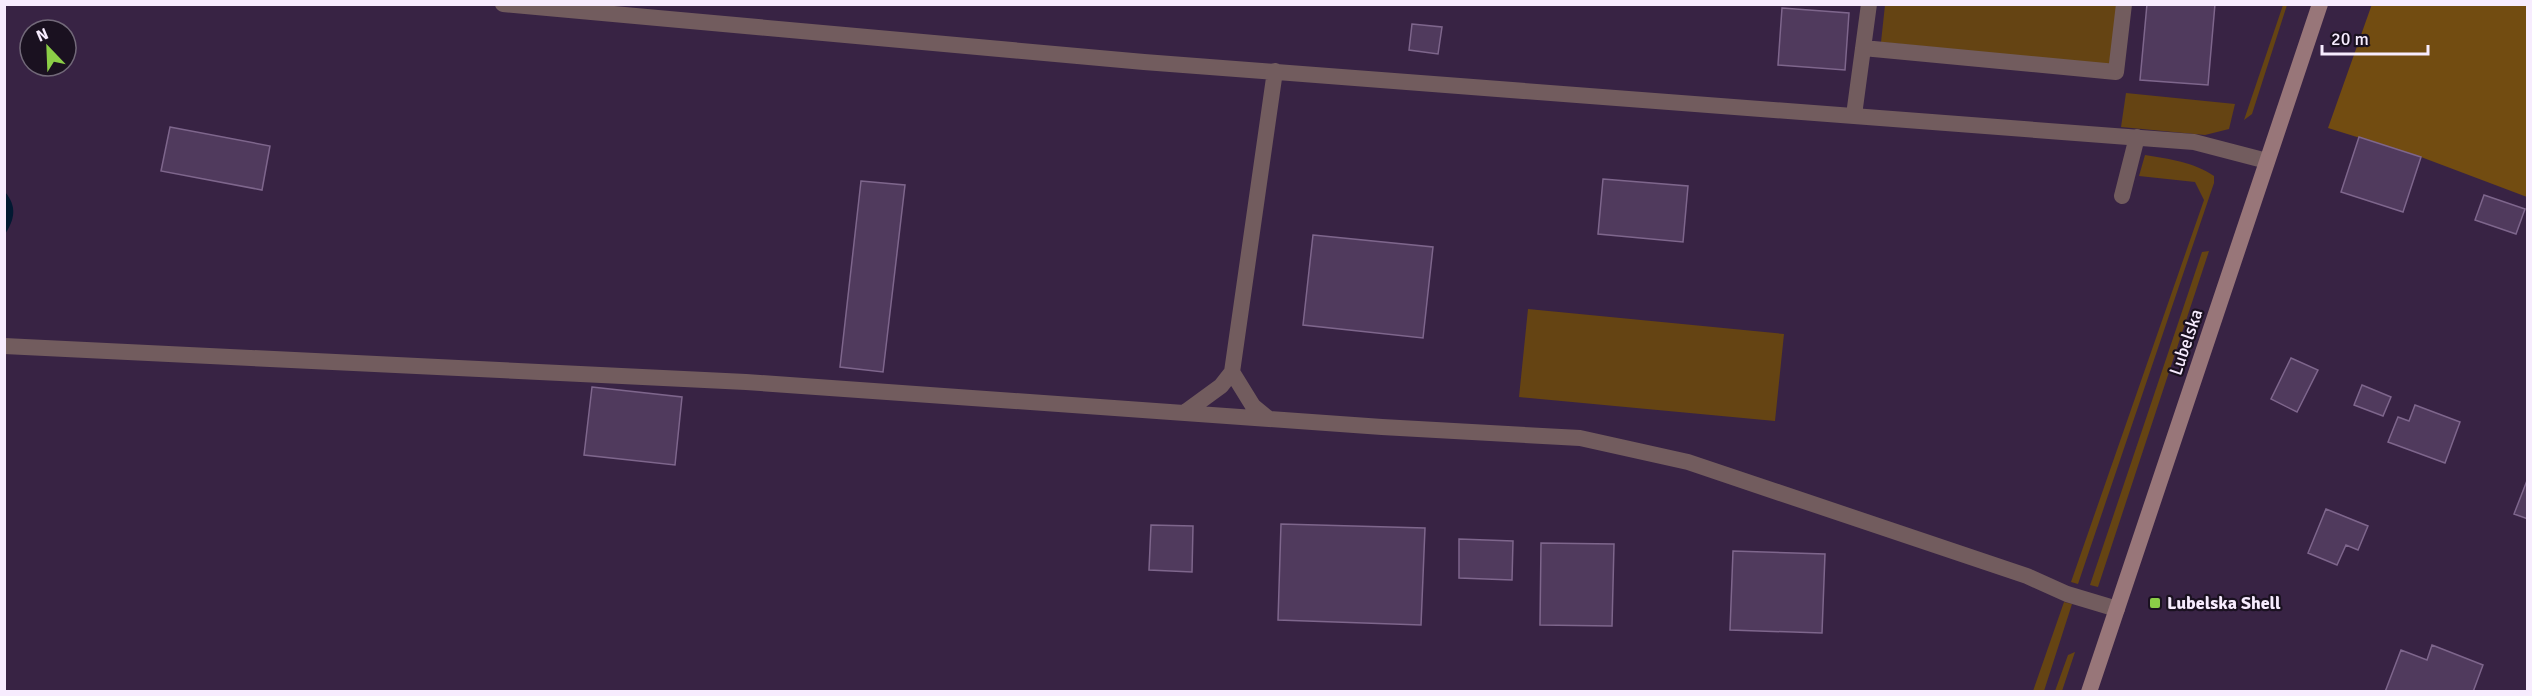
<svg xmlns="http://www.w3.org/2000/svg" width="2532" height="696" font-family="Signika,sans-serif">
<rect width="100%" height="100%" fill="#382344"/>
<path fill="#654413" d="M1885 5H2119L2112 65 1881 42Z
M2283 5H2287L2252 114 2244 120Z
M2126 93 2235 104 2229 129 2205 135 2121 127Z
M2145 155C2169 159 2194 162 2214 176V183L2078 584 2071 582 2204 200 2195 182 2139 176Z
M2209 251 2098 587 2090 585 2202 252Z
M1528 309 1784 334 1775 421 1519 397Z
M2064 602 2072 604 2044 691H2033Z
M2075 652 2062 691H2055L2068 655Z"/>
<path fill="#724c11" d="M2372 4 2527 5V197L2421 157 2328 128Z"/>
<path fill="#021932" d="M5 192C17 206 15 219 5 234Z"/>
<path fill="#503a5d" stroke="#7e668c" stroke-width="1.5" d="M2147 4H2215L2208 85 2140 80Z
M1782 8 1849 13 1845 70 1778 65Z
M1412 24 1442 27 1438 54 1409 50Z
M170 127 270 146 262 190 161 171Z
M2359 137 2421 157 2403 212 2341 192Z
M1603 179 1688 186 1683 242 1598 234Z
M861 181 905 185 883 372 840 367Z
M2484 195 2525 209 2516 234 2475 220Z
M1313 235 1433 247 1423 338 1303 325Z
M2291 358 2318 370 2297 412 2271 399Z
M2362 385 2391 397 2383 416 2354 405Z
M592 387 682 397 675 465 584 455Z
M2415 405 2460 422 2445 463 2388 442 2398 417 2409 421Z
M2528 478V519L2514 514Z
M2326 509 2368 526 2358 550 2346 545 2337 565 2308 553Z
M1281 524 1425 528 1421 625 1278 620Z
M1151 525 1193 526 1192 572 1149 570Z
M1459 539 1513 541 1512 580 1459 578Z
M1541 543 1614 544 1612 626 1540 625Z
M1733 551 1825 554 1822 633 1730 630Z
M2432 645 2483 665 2473 692H2385L2401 650 2427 660Z"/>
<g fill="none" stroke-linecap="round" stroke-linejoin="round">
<path stroke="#725c5e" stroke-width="16" d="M503 4 1144 62 2194 142 2267 161
M1863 48 2116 72 2124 4
M1854 115 1869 4
M2122 196 2137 137
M4 346 746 382 1382 427 1580 438 1688 462 2027 576 2067 594 2117 609
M1232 372 1253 406 1269 419
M1184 413 1221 386 1232 372 1275 71"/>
<path stroke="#987679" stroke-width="16" d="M2089 692 2320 4"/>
</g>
<rect fill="#8bce47" stroke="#1a1120" stroke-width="2" x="2149" y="597" width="12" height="12" rx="3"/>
<g text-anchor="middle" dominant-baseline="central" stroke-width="4.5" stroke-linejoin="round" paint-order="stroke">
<g font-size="18" fill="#f7ecfe" stroke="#1a1120">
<text transform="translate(2186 342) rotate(-71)">Lubelska</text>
</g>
<g font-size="18" font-weight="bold" fill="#f7ecfe" stroke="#1a1120" text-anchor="start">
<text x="2167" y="603">Lubelska Shell</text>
</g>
</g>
<rect width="2532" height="696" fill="none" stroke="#f7ecfe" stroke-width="12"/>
<g transform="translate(48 48) rotate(337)"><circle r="28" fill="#1a1120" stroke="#726979" stroke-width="1.5"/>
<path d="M0-4.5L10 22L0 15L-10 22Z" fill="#8bce47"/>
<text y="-9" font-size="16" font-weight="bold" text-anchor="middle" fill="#f7ecfe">N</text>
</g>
<path d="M2322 45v9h106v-9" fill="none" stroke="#f7ecfe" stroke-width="3"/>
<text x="2331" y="45" font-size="18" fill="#f7ecfe" stroke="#1a1120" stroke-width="4.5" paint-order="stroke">20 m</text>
</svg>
